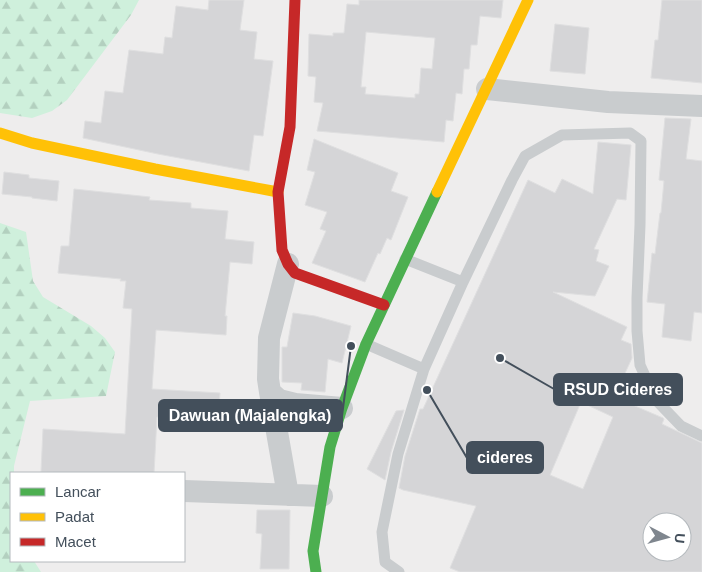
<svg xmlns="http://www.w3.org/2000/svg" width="702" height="572" font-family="Helvetica,sans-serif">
<defs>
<pattern id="forest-firs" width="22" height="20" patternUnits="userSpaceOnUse" patternTransform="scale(1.25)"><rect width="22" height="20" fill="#cff0dc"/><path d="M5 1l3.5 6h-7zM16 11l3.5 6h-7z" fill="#b3d0bf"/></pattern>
</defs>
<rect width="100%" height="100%" fill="#eeeded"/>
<path fill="url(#forest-firs)" d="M0 0H139L131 15 67 100 52 111 32 118 0 113Z
M0 223 26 232 33 281 43 297 91 326 105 338 115 352 106 396 30 401 14 466V473H11V561H34L41 572H0Z"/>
<path fill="#d5d5d7" stroke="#dfdfe0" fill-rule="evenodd" d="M209 0H244L240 30 257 32 254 59 273 61 263 136 254 135 249 171 158 154 83 138 85 121 101 123 105 91 123 93 129 50 163 54 165 37 172 38 176 6 208 10Z
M359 0H503L501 18 480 16 477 45H471L469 69H464L462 94 456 93 453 121 446 120 444 142 317 131 323 103 314 102 316 77 308 76 309 34 333 36V33H344L347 4 359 5ZM366 32 435 38 432 69 421 68 419 94H415V98L365 94 366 87H361Z
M662 0H702V83L651 78 655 40H658Z
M555 24 589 28 585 74 550 71Z
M665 118 691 119 686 159 702 161V313L694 312 691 341 662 337 665 304 647 302 652 253 655 254 660 213H661L664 181 659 180Z
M314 139 398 173 391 191 408 197 391 240 387 238 380 254 378 253 365 282 312 263 326 231 320 229 327 212 305 205 315 172 307 170Z
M598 142 631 145 626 200 617 199 594 249 599 250 596 261 609 266 595 296 553 292 627 327 621 340 631 344 632 358 614 397 663 418 664 419 662 424 702 443V572H460L450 568 476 506 403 490 399 488 405 456 420 409H423L528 180 555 193 562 179 593 194ZM581 402 613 417 583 489 550 475ZM652 522H682V552H652Z
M4 172 29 175V178L59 181 57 201 32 198V197L2 194Z
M74 189 150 197 149 200 191 203V208L228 211 225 239 254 242 252 264 230 262 225 316H227L226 335 156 330 152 389 220 393 218 421 157 417 154 473H71L41 472 43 429 125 434 132 309 123 308 126 281H120L121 279 58 273 61 246H69Z
M293 313 315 316 351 326 342 363 328 359 325 392 301 390 302 383 282 382V347H287Z
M404 410 391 452 385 480 367 469 396 411Z
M257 510H290L289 569H260L262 534 256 533Z"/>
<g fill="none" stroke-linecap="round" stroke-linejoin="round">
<path stroke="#c9ccce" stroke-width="11" d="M405 259 463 282
M366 344 424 369
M399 572 385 562 382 532 398 454 424 369 463 282 512 180 525 156 562 135 630 133 641 141 640 225 637 298V331L640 365 656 400 681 426 702 436"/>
<path stroke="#c9ccce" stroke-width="22" d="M487 89 608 102 702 106
M288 264 269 338 268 379 270 392 279 400 295 404 342 408
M270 392 288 495
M184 491 322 496"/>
<path stroke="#4caf50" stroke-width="11" d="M316 572 313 551 330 447 342 408 366 344 437 192"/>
<path stroke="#ffc107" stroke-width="11" d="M0 133 32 143 155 169 278 192
M437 192 528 0"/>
<path stroke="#c62828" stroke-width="11" d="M295 0 290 127 278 192 282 250 288 264 295 273 384 305"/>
</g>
<path fill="none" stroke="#434f5b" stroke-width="2" d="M500 358L554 389M351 346L342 416M427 390L467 458"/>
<g fill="#434f5b" stroke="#fff" stroke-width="2">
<circle cx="500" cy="358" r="5"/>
<circle cx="351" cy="346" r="5"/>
<circle cx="427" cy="390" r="5"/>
</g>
<g fill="#434f5b" stroke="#434f5b" stroke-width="2">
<rect x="554" y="374" width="128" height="31" rx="5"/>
<rect x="159" y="400" width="183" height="31" rx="5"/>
<rect x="467" y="442" width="76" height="31" rx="5"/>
</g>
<g font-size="16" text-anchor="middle" font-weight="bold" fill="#fff">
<text x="618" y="395">RSUD Cideres</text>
<text x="250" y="421">Dawuan (Majalengka)</text>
<text x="505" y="463">cideres</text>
</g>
<rect x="10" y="472" width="175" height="90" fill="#ffffff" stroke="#b4b9bd"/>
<rect x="20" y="488" width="25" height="8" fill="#4caf50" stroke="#b4b9bd"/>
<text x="55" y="497" font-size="15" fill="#434f5b">Lancar</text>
<rect x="20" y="513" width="25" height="8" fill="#ffc107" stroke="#b4b9bd"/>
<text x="55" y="522" font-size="15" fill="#434f5b">Padat</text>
<rect x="20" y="538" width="25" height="8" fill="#c62828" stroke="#b4b9bd"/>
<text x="55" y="547" font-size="15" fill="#434f5b">Macet</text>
<g transform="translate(667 537) rotate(96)"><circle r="24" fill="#ffffff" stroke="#b4b9bd"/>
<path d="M0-4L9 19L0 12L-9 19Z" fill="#7f868e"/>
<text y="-8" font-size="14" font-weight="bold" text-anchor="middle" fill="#434f5b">U</text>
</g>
</svg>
